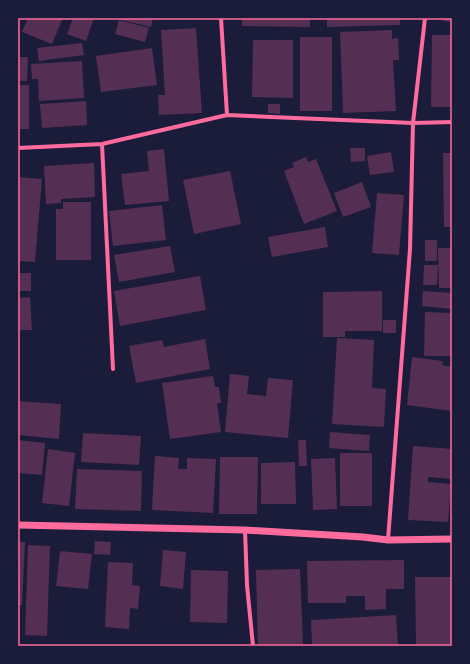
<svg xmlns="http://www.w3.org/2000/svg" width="470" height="664" font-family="Signika,sans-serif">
<rect width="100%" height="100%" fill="#1b1b3a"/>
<path fill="#542f53" d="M28 18H63L52 44 22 32Z
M73 18H94L86 41 67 34Z
M122 18H153L151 27 121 20Z
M242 18H310V27L242 26Z
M327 18H400V25L327 27Z
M443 18H452V22L443 21Z
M119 20 149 28 145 42 115 34Z
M196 28 202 113 159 115 158 95H165L161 30Z
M392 30V39L398 38 399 60H393L396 111 343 113 340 32Z
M432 35H452V107H431Z
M300 37H332V111H300Z
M253 40H293V98L252 97Z
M82 43 84 55 39 61 37 48Z
M152 48 157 85 101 92 96 56Z
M18 57H28L27 81H18Z
M82 61 84 98 39 101 38 79H32L31 64Z
M18 85H29V129H18Z
M86 101 87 125 42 128 40 104Z
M268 104H280V114L268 113Z
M350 148H365V161L351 162Z
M164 149 169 201 125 205 121 174 149 171 147 151Z
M391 152 394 172 370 175 367 156Z
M443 153H452V227H444Z
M306 157 308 162 316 159 337 211 304 224 284 171 294 167 292 163Z
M94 163 95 197 61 199V203L46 204 44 166Z
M230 171 241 224 194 234 183 180Z
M18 177 42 179 35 262 18 261Z
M362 182 371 207 343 217 334 193Z
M377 193 404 195 399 255 372 253Z
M63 202H91V260H56V209H63Z
M162 205 166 240 113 246 109 211Z
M325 227 328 247 272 257 268 237Z
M425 240H437V261H425Z
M170 246 175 272 119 282 114 255Z
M438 248H452V288H439Z
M424 265H438L437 285H423Z
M18 273H31V291H18Z
M200 276 206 310 120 326 114 291Z
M382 291V331H345V337H323V292Z
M423 291 452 293V309L422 306Z
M30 297 32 330H18V298Z
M425 312 452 313V356H424Z
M383 320H396V333H383Z
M337 338 374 340 372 388 386 389 384 427 332 424Z
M205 339 210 369 136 383 129 346 162 340 164 347Z
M412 357 443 361 442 365 452 367V411L407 405Z
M230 374 249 376 247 394 266 396 268 378 293 380 288 438 225 432Z
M213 376 215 387H219L221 403H217L221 432 170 439 162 383Z
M18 401 61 404 59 439 18 435Z
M330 432 370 435 369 451 329 448Z
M83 433 141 436 139 465 81 462Z
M18 440 45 443 42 475 18 473Z
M298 440H306L307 466H299Z
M413 446 452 449 451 479 428 477V482L451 484 448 522 408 520Z
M48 449 75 453 69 506 42 503Z
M340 453H372V506H340Z
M155 456 179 458 178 469H187V458L216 459 213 513 152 510Z
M220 457H258L257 514H219Z
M335 458 337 509 313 510 311 459Z
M295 462 296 504H261V463Z
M77 469 142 471 141 511 75 509Z
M95 541 111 542 110 555 94 554Z
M18 542H25L22 605H18Z
M28 545 50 546 47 636 25 635Z
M163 550 186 552 183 589 160 586Z
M60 551 92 554 88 589 56 586Z
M404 560V589H386V609L365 610V596H346V603H308L307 561Z
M108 562 133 563 132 585 140 586 138 609 130 608 129 629 105 627Z
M300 569 303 646H258L256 570Z
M191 570 228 571 227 623 190 622Z
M415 577H452V646H416Z
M396 615 398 646H312L311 620Z"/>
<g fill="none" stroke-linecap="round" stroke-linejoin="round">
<path stroke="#ff6b9d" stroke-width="4" d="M221 18 227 115
M102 144 113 369
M18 148 102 144 227 115 413 123 452 122
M245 530 247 585 253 646
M388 540 410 249 413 123 425 18"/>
<path stroke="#ff6b9d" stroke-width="7" d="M18 525 245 530 363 537 388 540 452 539"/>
</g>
<rect width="470" height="664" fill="none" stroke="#1b1b3a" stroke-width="38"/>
<rect x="19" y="19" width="432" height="626" fill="none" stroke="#ff6b9d" stroke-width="1.5"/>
</svg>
